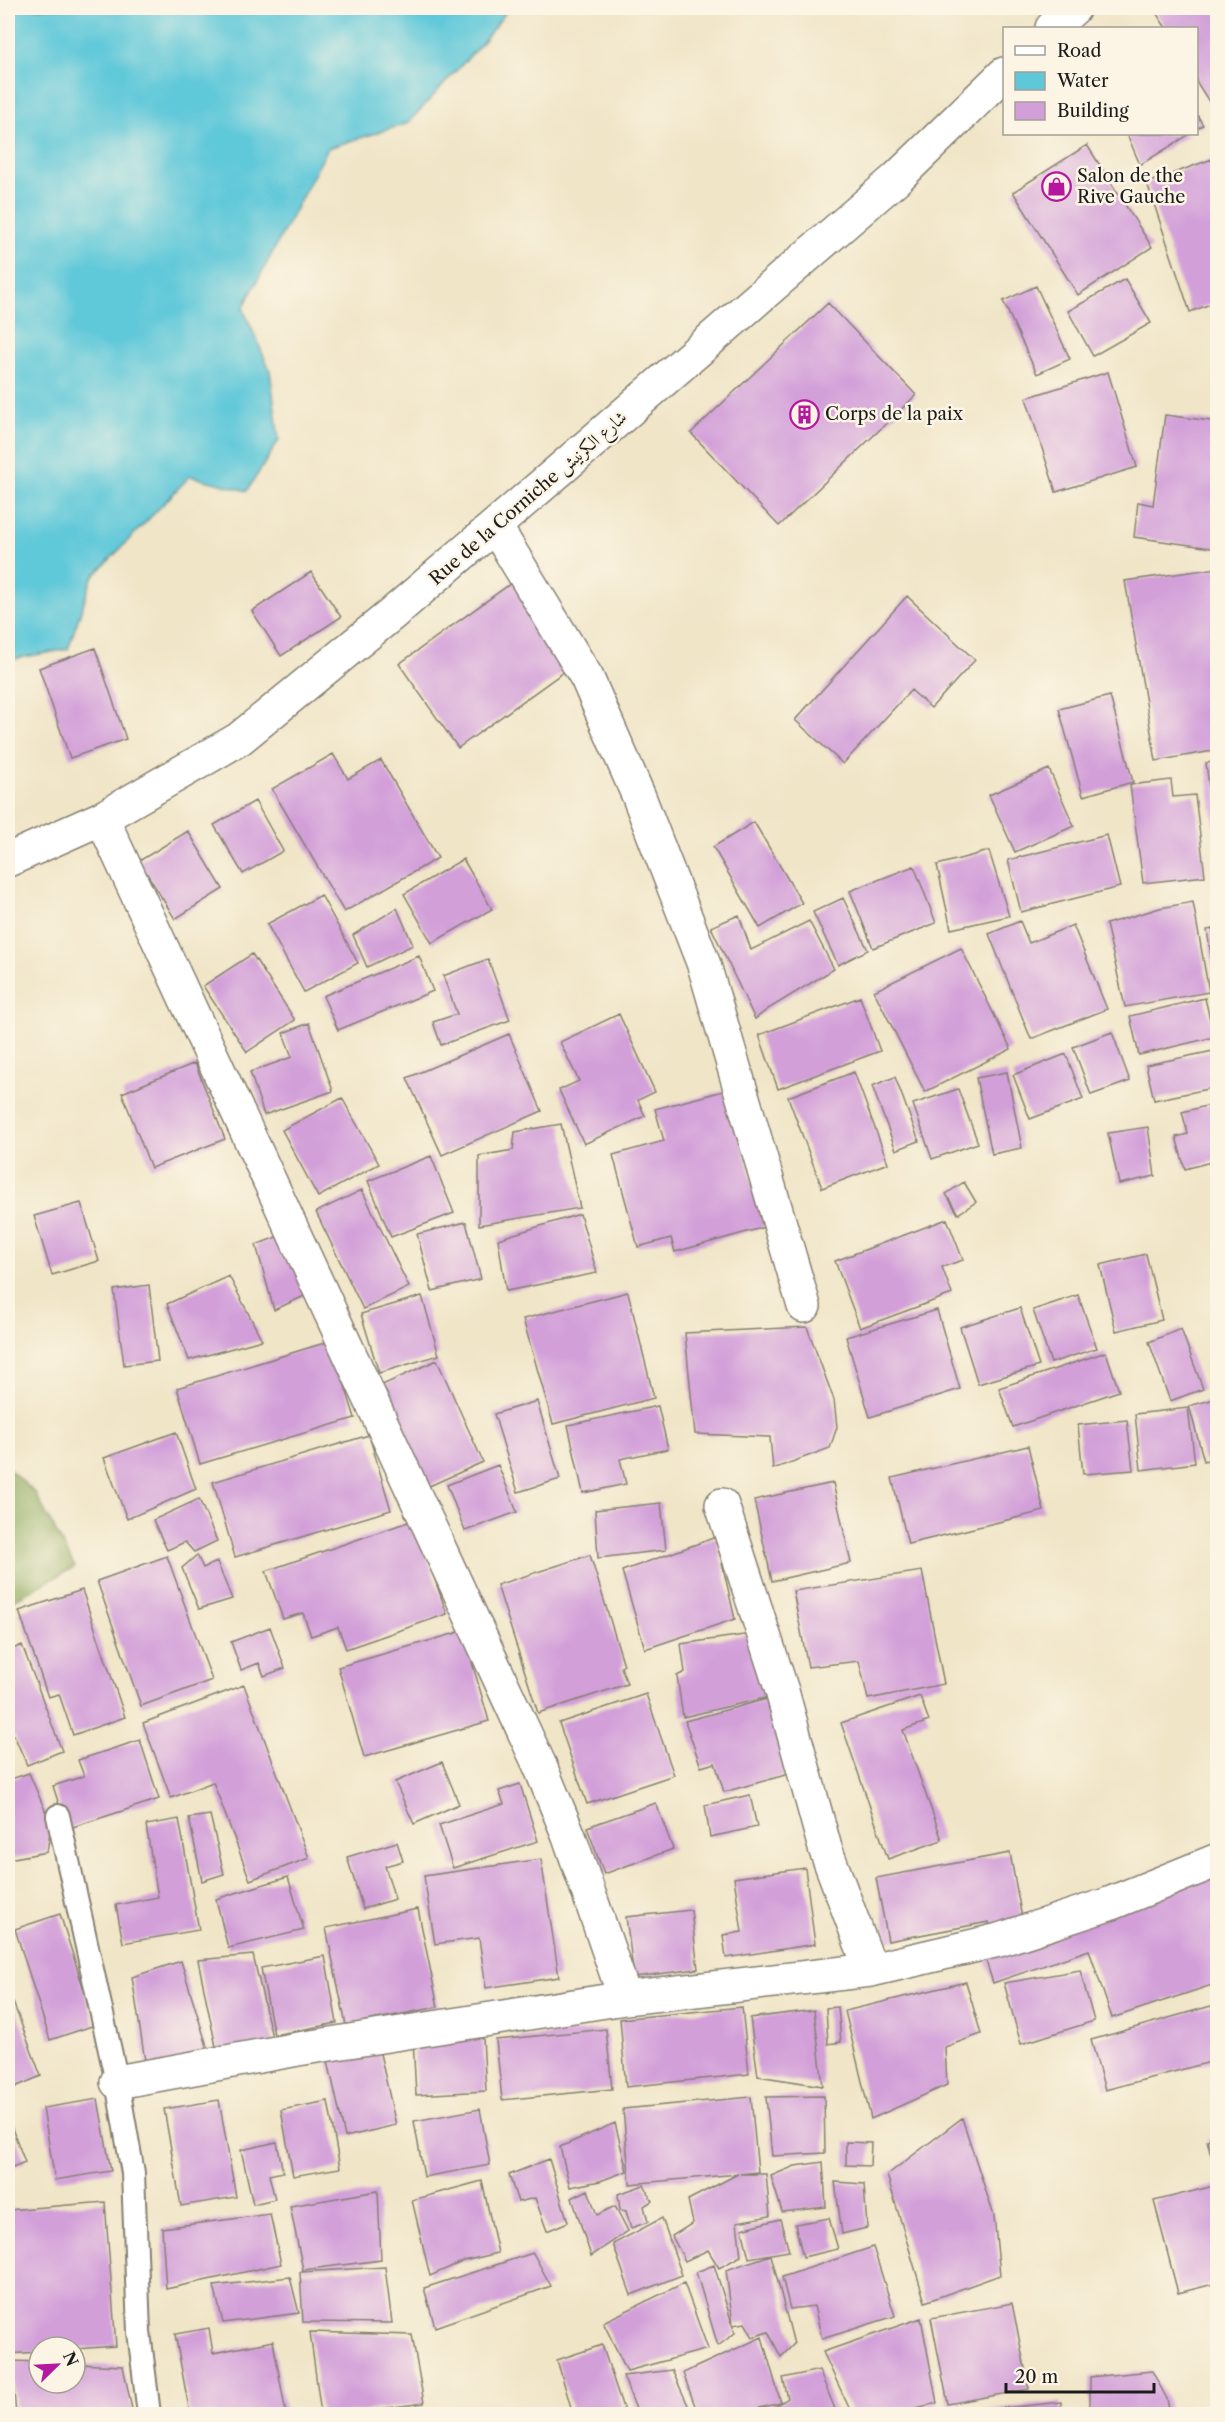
<svg xmlns="http://www.w3.org/2000/svg" width="1225" height="2422" font-family="'Libre Caslon Text',Amiri,serif">
<rect width="100%" height="100%" fill="#fcf5e5"/>
<filter id="ink" filterUnits="userSpaceOnUse"><feTurbulence type="fractalNoise" baseFrequency=".0167" numOctaves="2"/><feDisplacementMap in="SourceGraphic" scale="12" xChannelSelector="R" yChannelSelector="G"/><feConvolveMatrix kernelMatrix="1 2 1 2 8 2 1 2 1" color-interpolation-filters="sRGB"/></filter>
<filter id="wash" filterUnits="userSpaceOnUse"><feTurbulence type="fractalNoise" baseFrequency=".008" numOctaves="4" result="noise"/><feDisplacementMap in="SourceGraphic" scale="24" xChannelSelector="R" yChannelSelector="G"/><feGaussianBlur stdDeviation="1.35" result="paint"/><feColorMatrix in="noise" values="0 0 0 0 0 0 0 0 0 0 0 0 0 0 0 0 0 1.4 0 .05"/><feComposite in="paint" operator="in"/></filter>
<g filter="url(#wash)">
<rect width="100%" height="100%" fill="#f0e5c7"/>
<path fill="#90ac5f" stroke="#56643e" stroke-width="1.5" d="M8 1468 35 1493 75 1567 8 1603Z"/>
<path fill="#5ec8d9" stroke="#3d727a" stroke-width="1.5" d="M8 8H509L481 44 408 123 328 148 243 308 270 371 279 440 247 491 190 476 92 578 68 649 8 660Z"/>
<g id="blocks">
<path fill="#d29fd9" d="M1153 8H1218V116L1196 81V28H1166Z
M1196 113 1203 125 1196 129Z
M1127 134H1190L1140 165Z
M1087 145 1152 247 1078 295 1013 192Z
M1212 159 1218 176V301L1190 312 1147 183Z
M1125 279 1151 323 1093 356 1068 311Z
M1036 286 1070 359 1037 374 1003 301Z
M828 303 916 395 779 526 691 433Z
M1108 372 1137 467 1056 492 1026 398Z
M1165 415 1218 422V549L1134 537 1138 502 1153 505Z
M1218 568V750L1156 761 1125 581Z
M311 572 341 617 281 656 252 611Z
M517 579 576 663 458 748 399 664Z
M907 596 975 660 931 708 911 690 843 764 795 720Z
M95 648 126 739 70 758 39 668Z
M1110 696 1133 782 1083 796 1059 709Z
M333 754 348 779 381 760 438 858 344 912 272 789Z
M1218 761V840H1216L1206 763Z
M1049 769 1074 826 1015 852 989 795Z
M1171 780 1173 797 1195 795 1205 876 1143 883 1130 785Z
M255 801 283 851 243 874 214 825Z
M754 822 802 903 760 928 713 847Z
M188 831 223 889 175 919 139 861Z
M1107 835 1120 887 1021 912 1008 860Z
M989 851 1009 916 951 929 937 865Z
M463 859 492 909 432 943 404 894Z
M914 866 936 923 873 948 850 891Z
M321 895 358 963 304 992 267 924Z
M843 898 868 950 838 965 813 912Z
M1193 902 1209 992 1125 1007 1106 924 1160 908Z
M397 908 413 945 367 967 353 935Z
M739 915 751 950 809 921 834 969 768 1009 755 1019 711 927Z
M1020 921 1029 943 1073 925 1107 1009 1031 1039 989 934Z
M1218 928V986L1216 987 1207 930Z
M961 948 1011 1049 925 1092 874 991Z
M252 954 295 1020 247 1052 203 986Z
M419 956 433 991 338 1030 323 996Z
M488 959 510 1020 441 1045 433 1022 457 1014 443 976Z
M860 997 880 1051 778 1089 759 1035Z
M1205 998 1214 1037 1139 1055 1130 1016Z
M619 1014 655 1092 638 1100 645 1116 584 1144 559 1090 579 1081 560 1042Z
M309 1023 333 1091 264 1115 250 1072 292 1057 283 1033Z
M1112 1032 1130 1081 1091 1095 1073 1047Z
M509 1034 542 1111 442 1155 407 1078Z
M1218 1050V1087L1154 1100 1146 1065Z
M1066 1054 1083 1099 1030 1119 1013 1075Z
M195 1063 225 1139 151 1168 122 1093Z
M854 1072 888 1163 822 1188 788 1097Z
M1007 1072 1022 1148 992 1154 976 1078Z
M895 1077 919 1141 896 1150 872 1086Z
M958 1089 978 1143 932 1159 913 1104Z
M727 1090 765 1227 675 1252 671 1238 638 1247 613 1155 664 1141 655 1109Z
M342 1098 379 1164 318 1197 282 1130Z
M1218 1103V1160L1185 1169 1176 1137 1188 1134 1182 1112Z
M561 1124 580 1208 479 1225V1156L513 1150 515 1132Z
M1148 1127 1155 1176 1119 1184 1108 1133Z
M431 1156 454 1213 391 1237 368 1181Z
M964 1182 976 1202 958 1214 946 1194Z
M362 1190 409 1287 363 1309 316 1212Z
M81 1203 99 1261 52 1275 34 1216Z
M580 1214 597 1273 506 1291 498 1239Z
M947 1219 963 1260 942 1267 952 1294 860 1328 835 1261Z
M466 1222 481 1279 432 1291 417 1234Z
M292 1231 313 1292 274 1310 256 1245Z
M1146 1254 1162 1320 1116 1331 1100 1265Z
M229 1276 262 1340 189 1360 167 1304Z
M149 1285 158 1361 124 1365 114 1290Z
M628 1292 654 1398 553 1424 523 1319Z
M1078 1295 1097 1348 1051 1363 1033 1310Z
M422 1296 439 1355 379 1373 361 1314Z
M1020 1308 1039 1366 978 1384 960 1327Z
M937 1310 960 1389 870 1417 846 1337Z
M807 1327 834 1400 837 1427 830 1448 773 1469 770 1437 695 1434 685 1333Z
M1181 1329 1203 1389 1170 1401 1149 1342Z
M331 1341 355 1418 200 1464 177 1388Z
M1106 1352 1119 1391 1013 1427 999 1388Z
M437 1360 483 1462 425 1488 380 1386Z
M1218 1398V1457L1204 1461 1189 1406Z
M537 1401 560 1479 518 1492 494 1414Z
M658 1406 668 1449 620 1459 626 1484 583 1493 568 1425Z
M1188 1408 1195 1463 1141 1470 1135 1414Z
M1127 1420 1133 1470 1083 1474 1078 1425Z
M176 1432 196 1489 127 1519 104 1458Z
M369 1435 391 1510 235 1557 213 1482Z
M1028 1446 1044 1511 908 1544 892 1478Z
M498 1465 517 1512 465 1531 447 1485Z
M833 1483 851 1563 772 1581 754 1500Z
M199 1499 217 1541 194 1552 185 1542 167 1550 153 1520Z
M661 1503 666 1550 598 1558 595 1510Z
M414 1520 447 1614 346 1649 338 1627 311 1636 303 1613 283 1619 266 1571Z
M716 1537 735 1619 645 1649 622 1571Z
M197 1555 203 1568 217 1562 232 1599 199 1609 182 1568Z
M590 1555 624 1665 621 1667 627 1684 538 1713 497 1585Z
M167 1556 212 1680 141 1706 97 1581Z
M922 1571 944 1684 868 1699 859 1661 808 1667 793 1591Z
M82 1590 125 1717 73 1735 59 1694 48 1697 19 1611Z
M270 1627 285 1668 264 1676 259 1663 241 1670 231 1642Z
M463 1631 489 1721 364 1757 338 1667Z
M758 1633 769 1697 683 1717 677 1676 685 1672 681 1644Z
M22 1645 62 1751 27 1765 14 1735 8 1738V1651Z
M244 1685 309 1858 250 1880 213 1782 171 1798 143 1723Z
M646 1694 674 1775 587 1804 559 1723Z
M920 1696 929 1721 903 1730 942 1840 888 1859 841 1723Z
M767 1699 789 1774 724 1792 715 1763 701 1767 685 1721Z
M140 1740 159 1799 67 1829 53 1786 84 1776 78 1760Z
M442 1762 459 1804 414 1824 395 1782Z
M29 1773 51 1824 47 1852 8 1859V1780Z
M520 1784 538 1841 453 1868 439 1825 504 1804 499 1791Z
M750 1795 757 1827 710 1837 705 1805Z
M656 1803 673 1849 604 1874 587 1827Z
M210 1815 224 1874 202 1881 189 1818Z
M179 1819 199 1930 123 1943 116 1905 158 1897 146 1825Z
M397 1842 403 1861 385 1866 395 1899 363 1909 347 1857Z
M1010 1853 1024 1929 991 1935 989 1922 888 1941 876 1878Z
M541 1859 559 1977 486 1988 479 1938 435 1944 424 1876Z
M805 1868 815 1944 726 1958 723 1935 742 1932 734 1878Z
M1218 1872V1983L1112 2018 1089 1950 993 1983 983 1952Z
M288 1877 304 1930 228 1948 216 1899Z
M418 1909 438 2007 346 2025 326 1928Z
M691 1910 698 1969 634 1977 626 1917Z
M60 1914 95 2025 50 2040 15 1929Z
M253 1955 275 2050 217 2052 198 1960Z
M325 1956 337 2023 274 2035 261 1968Z
M181 1961 210 2056 147 2074 132 1977Z
M1080 1970 1094 2021 1021 2044 1004 1983Z
M966 1982 981 2034 945 2047 947 2085 871 2119 845 2011Z
M8 1989 41 2076 8 2090Z
M1218 2004V2060L1105 2090 1091 2040Z
M742 2007 749 2074 626 2087 620 2019Z
M838 2007 841 2042 828 2044 826 2008Z
M814 2010 823 2086 758 2076 750 2018Z
M606 2029 612 2089 502 2100 496 2040Z
M483 2038 486 2091 416 2095 413 2040Z
M379 2049 396 2125 345 2137 328 2061Z
M824 2096 825 2153 772 2156 766 2097Z
M751 2097 758 2172 740 2174H766L770 2216 737 2222 741 2256 719 2268 708 2250 685 2261 672 2236 693 2223 688 2200 738 2174 630 2184 623 2109Z
M98 2099 111 2171 55 2180 43 2108Z
M219 2100 236 2197 181 2206 164 2109Z
M328 2101 340 2168 293 2176 281 2110Z
M480 2109 490 2165 424 2177 414 2121Z
M8 2118 25 2162 8 2169Z
M962 2118 994 2216 1000 2275 925 2302 887 2175Z
M615 2123 627 2171 600 2181 570 2187 560 2147Z
M1218 2137V2177L1217 2178 1207 2140Z
M277 2142 283 2172 269 2175 275 2199 253 2204 241 2150Z
M846 2142 871 2143 870 2166 846 2165Z
M549 2159 568 2222 547 2231 535 2198 518 2202 509 2175Z
M823 2162 826 2207 782 2212 771 2176 795 2166Z
M482 2181 498 2253 464 2261 430 2276 412 2200Z
M835 2182 864 2184 867 2228 842 2234Z
M644 2185 652 2201 644 2206 648 2222 631 2228 626 2211 620 2210 618 2194Z
M1218 2185V2283L1178 2293 1154 2201Z
M588 2190 597 2215 615 2206 628 2231 591 2256 572 2198Z
M378 2191 381 2260 303 2270 290 2206Z
M105 2202 116 2346 75 2349 39 2347V2352L8 2354V2210Z
M270 2214 281 2264 166 2289 162 2228Z
M662 2218 682 2275 631 2295 613 2244Z
M829 2218 838 2249 803 2257 795 2224Z
M780 2219 789 2251 749 2258 742 2229Z
M873 2247 895 2316 822 2339 814 2306 790 2309 782 2277Z
M533 2253 551 2286 435 2327 424 2288Z
M771 2255 794 2344 781 2357 768 2332 753 2337 745 2323 733 2325 726 2270Z
M714 2265 735 2333 718 2346 696 2272Z
M385 2267 392 2323 303 2322 300 2272Z
M290 2277 299 2313 223 2323 214 2286Z
M684 2283 708 2349 627 2371 603 2322Z
M1012 2303 1029 2389 948 2404 931 2318Z
M921 2318 937 2403 891 2414H852L823 2352Z
M209 2328 213 2353 273 2341 286 2414H190L175 2334Z
M310 2332 412 2335 424 2403 342 2414H321Z
M762 2337 781 2403 734 2414H698L683 2373Z
M602 2345 625 2414H573L557 2360Z
M11 2361 39 2362V2383H75V2364L123 2366 133 2414H16Z
M672 2370 692 2414H638L623 2376Z
M819 2370 837 2414H774L772 2409 788 2398 783 2378Z
M1152 2371 1167 2399 1170 2414H1090V2377Z
M1061 2402 1062 2414H958V2413Z"/>
</g>
</g>
<g filter="url(#ink)">
<use href="#blocks" fill-opacity="0" stroke="#868072" stroke-width="1.5"/>
<g fill="none" stroke-linecap="round" stroke-linejoin="round">
<defs>
<path id="lane" d="M58 1816 117 2082 133 2173 139 2332 149 2414"/>
<path id="street" d="M495 526 587 678 639 797 704 965 804 1306
M102 818 540 1766 569 1836 625 1998
M722 1505 782 1691 825 1848 871 1970
M117 2082 298 2049 625 1998 871 1970 999 1940 1109 1904 1218 1860"/>
<path id="secondary" d="M1052 28 1074 8
M8 860 102 818 239 739 392 614 561 469 897 178 1004 74"/>
</defs>
<use href="#lane" stroke="#868072" stroke-width="26"/>
<use href="#street" stroke="#868072" stroke-width="36"/>
<use href="#secondary" stroke="#868072" stroke-width="36"/>
<use href="#lane" stroke="#fff" stroke-width="22"/>
<use href="#street" stroke="#fff" stroke-width="33"/>
<use href="#secondary" stroke="#fff" stroke-width="33"/>
</g>
</g>
<defs>
<symbol id="shop-ring" viewBox="-11 -11 22 22"><circle r="9.5" fill="#fcf5e5" stroke="#b5179e" stroke-width="1.5"/><path d="M-5-2.5h2.3a2.7 3.5 0 0 1 5.4 0H5L5.5 6h-11ZM-1.5-2.5h3a1.5 2.3 0 0 0-3 0Z" fill="#b5179e"/></symbol>
<symbol id="building-ring" viewBox="-11 -11 22 22"><circle r="9.5" fill="#fcf5e5" stroke="#b5179e" stroke-width="1.5"/><path d="M-4-6H4V6H1V3H-1V6H-4ZM-2.5-4.3h1.7v1.8h-1.7ZM.8-4.3h1.7v1.8H.8ZM-2.5-1h1.7V.8h-1.7ZM.8-1h1.7V.8H.8Z" fill="#b5179e"/></symbol>
</defs>
<g fill-rule="evenodd">
<use href="#shop-ring" x="1040" y="170" width="33" height="33"/>
<use href="#building-ring" x="788" y="398" width="33" height="33"/>
</g>
<g text-anchor="middle" dominant-baseline="central" stroke-width="5" stroke-linejoin="round" paint-order="stroke">
<g font-size="18" fill="#1c1c1c" stroke="#fcf5e5" text-anchor="start">
<text x="1077" y="176">Salon de the<tspan x="1077" dy="21">Rive Gauche</tspan></text>
<text x="825" y="414">Corps de la paix</text>
</g>
<g font-size="18" fill="#1c1c1c" stroke="#fcf5e5">
<text transform="translate(528 498) rotate(-41)">Rue de la Corniche شارع الكرنيش</text>
</g>
</g>
<rect width="1225" height="2422" fill="none" stroke="#fcf5e5" stroke-width="30"/>
<rect x="1003" y="27" width="195" height="108" fill="#fcf5e5" stroke="#a29e95" stroke-width="1.5"/>
<rect x="1015" y="46" width="30" height="9" fill="#ffffff" stroke="#a29e95" stroke-width="1.5"/>
<text x="1057" y="57" font-size="18" fill="#1c1c1c">Road</text>
<rect x="1015" y="72" width="30" height="18" fill="#5ec8d9" stroke="#a29e95" stroke-width="1.5"/>
<text x="1057" y="87" font-size="18" fill="#1c1c1c">Water</text>
<rect x="1015" y="102" width="30" height="18" fill="#d29fd9" stroke="#a29e95" stroke-width="1.5"/>
<text x="1057" y="117" font-size="18" fill="#1c1c1c">Building</text>
<g transform="translate(57 2365) rotate(66)"><circle r="28" fill="#fcf5e5" stroke="#a29e95" stroke-width="1.5"/>
<path d="M0-4.5L10 22L0 15L-10 22Z" fill="#b5179e"/>
<text y="-9" font-size="16" font-weight="bold" text-anchor="middle" fill="#1c1c1c">N</text>
</g>
<path d="M1006 2383v9h148v-9" fill="none" stroke="#1c1c1c" stroke-width="3"/>
<text x="1015" y="2383" font-size="18" fill="#1c1c1c" stroke="#fcf5e5" stroke-width="4.5" paint-order="stroke">20 m</text>
</svg>
